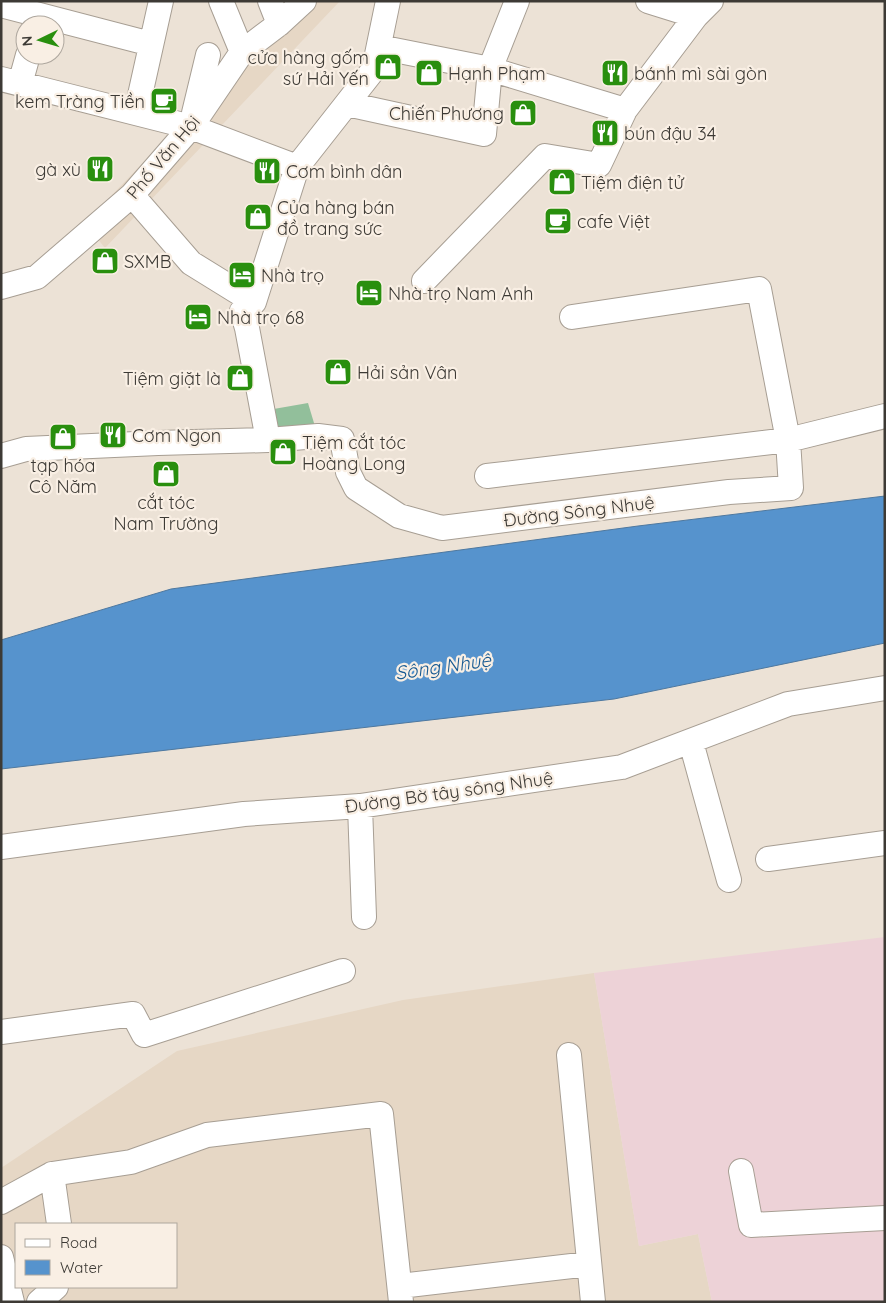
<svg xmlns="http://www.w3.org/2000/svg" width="886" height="1303" font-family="Quicksand,sans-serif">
<rect width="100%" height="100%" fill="#ece2d6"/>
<path fill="#e6d7c5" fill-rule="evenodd" d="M299 1H340L105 248 85 223Z
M594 973 639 1246 698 1234 712 1302H1V1168L177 1051 403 1000ZM16 1224H176V1287H16Z"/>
<path fill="#edd2d7" d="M885 937V1302H712L698 1234 639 1246 594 973Z"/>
<path fill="#92bf9b" d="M308 403 317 433 273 435 268 410Z"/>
<path fill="#5693cd" stroke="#4e789f" d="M885 496V643L614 699 1 769V640L171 589 638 526Z"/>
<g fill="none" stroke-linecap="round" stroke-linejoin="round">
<defs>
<path id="minor" d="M221 1 242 52
M270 1 279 24
M648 1 696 16 711 1
M1 5 151 44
M379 47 490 69 625 110
M1 79 191 127 297 167
M20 84 28 55
M347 104 484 134 490 69 517 1
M136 113 161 1
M194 113 208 55
M132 195 191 263 254 302
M424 281 545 156 599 165 625 110 696 16
M1 287 37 277 132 195 191 127 242 52 279 24 304 1
M254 302 297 167 374 69 388 1
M254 302 242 311 247 328 268 440
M1 456 26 449 158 443 268 440 318 436 342 439 348 472 356 488 399 516 442 528 729 492 791 488 788 440 759 289 572 317
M487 476 788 440 885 416
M691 742 729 880
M360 806 364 917
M1 847 244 814 360 806 622 767 788 704 885 688
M768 859 885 843
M1 1032 133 1014 144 1035 343 971
M569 1055 593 1302
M741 1171 751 1225 885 1218
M52 1174 59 1224
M1 1202 52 1174 131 1162 207 1135 381 1114 401 1302
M1 1257 12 1302
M400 1286 589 1264
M39 1302 56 1287"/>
</defs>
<use href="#minor" stroke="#a79e93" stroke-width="26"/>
<use href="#minor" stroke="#fff" stroke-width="24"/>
</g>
<defs>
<symbol id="shop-square" viewBox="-11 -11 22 22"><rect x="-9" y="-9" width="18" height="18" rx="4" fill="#298f0e" stroke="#f9efe4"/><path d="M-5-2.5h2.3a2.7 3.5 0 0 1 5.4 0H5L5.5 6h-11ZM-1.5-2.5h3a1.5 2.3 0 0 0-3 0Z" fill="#fff"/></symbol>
<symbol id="restaurant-square" viewBox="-11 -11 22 22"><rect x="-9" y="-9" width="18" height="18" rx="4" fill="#298f0e" stroke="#f9efe4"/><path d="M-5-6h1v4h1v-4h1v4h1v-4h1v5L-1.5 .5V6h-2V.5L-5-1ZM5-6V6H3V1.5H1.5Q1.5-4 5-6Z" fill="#fff"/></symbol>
<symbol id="cafe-square" viewBox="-11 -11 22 22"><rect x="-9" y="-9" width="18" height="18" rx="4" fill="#298f0e" stroke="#f9efe4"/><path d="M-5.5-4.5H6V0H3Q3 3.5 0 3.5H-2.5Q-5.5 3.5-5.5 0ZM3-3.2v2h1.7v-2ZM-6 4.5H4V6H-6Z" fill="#fff"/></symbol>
<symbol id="hotel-square" viewBox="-11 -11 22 22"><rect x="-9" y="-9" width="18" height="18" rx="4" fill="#298f0e" stroke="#f9efe4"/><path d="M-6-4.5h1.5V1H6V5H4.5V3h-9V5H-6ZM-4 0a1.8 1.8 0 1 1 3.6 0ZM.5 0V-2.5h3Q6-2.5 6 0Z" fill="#fff"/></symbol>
</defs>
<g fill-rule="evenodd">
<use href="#shop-square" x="372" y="51" width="32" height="32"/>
<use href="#shop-square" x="413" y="57" width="32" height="32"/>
<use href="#restaurant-square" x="599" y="57" width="32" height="32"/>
<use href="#cafe-square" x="148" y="85" width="32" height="32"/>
<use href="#shop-square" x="507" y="97" width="32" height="32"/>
<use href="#restaurant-square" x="589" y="117" width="32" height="32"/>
<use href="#restaurant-square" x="84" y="153" width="32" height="32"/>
<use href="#restaurant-square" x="251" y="155" width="32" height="32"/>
<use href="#shop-square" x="546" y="166" width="32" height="32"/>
<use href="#shop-square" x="242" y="201" width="32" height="32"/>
<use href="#cafe-square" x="542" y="205" width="32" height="32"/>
<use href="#shop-square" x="89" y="245" width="32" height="32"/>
<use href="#hotel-square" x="226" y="259" width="32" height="32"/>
<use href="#hotel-square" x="353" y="277" width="32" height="32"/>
<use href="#hotel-square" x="182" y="301" width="32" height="32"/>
<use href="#shop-square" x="322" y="356" width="32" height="32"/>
<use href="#shop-square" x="224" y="362" width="32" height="32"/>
<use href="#restaurant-square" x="97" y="419" width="32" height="32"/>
<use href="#shop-square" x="47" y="421" width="32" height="32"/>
<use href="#shop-square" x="267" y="436" width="32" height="32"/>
<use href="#shop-square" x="150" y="458" width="32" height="32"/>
</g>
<g text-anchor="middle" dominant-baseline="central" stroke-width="4.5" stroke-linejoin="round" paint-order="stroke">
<g font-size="18" fill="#3d3a35" stroke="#f9efe4" text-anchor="start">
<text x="369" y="57" text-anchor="end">cửa hàng gốm<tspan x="369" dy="21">sứ Hải Yến</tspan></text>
<text x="448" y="73">Hạnh Phạm</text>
<text x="634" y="73">bánh mì sài gòn</text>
<text x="145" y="101" text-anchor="end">kem Tràng Tiền</text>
<text x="504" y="113" text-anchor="end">Chiến Phương</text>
<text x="624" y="133">bún đậu 34</text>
<text x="81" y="169" text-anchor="end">gà xù</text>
<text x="286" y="171">Cơm bình dân</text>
<text x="581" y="182">Tiệm điện tử</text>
<text x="277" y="207">Của hàng bán<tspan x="277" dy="21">đồ trang sức</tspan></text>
<text x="577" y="221">cafe Việt</text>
<text x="124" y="261">SXMB</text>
<text x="261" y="275">Nhà trọ</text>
<text x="388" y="293">Nhà trọ Nam Anh</text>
<text x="217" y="317">Nhà trọ 68</text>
<text x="357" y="372">Hải sản Vân</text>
<text x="221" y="378" text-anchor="end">Tiệm giặt là</text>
<text x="132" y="435">Cơm Ngon</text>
<text x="302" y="442">Tiệm cắt tóc<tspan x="302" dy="21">Hoàng Long</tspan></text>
<text x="63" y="465" text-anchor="middle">tạp hóa<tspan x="63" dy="21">Cô Năm</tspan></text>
<text x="166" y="502" text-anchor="middle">cắt tóc<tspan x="166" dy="21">Nam Trường</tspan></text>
</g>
<g font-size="18" fill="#3d3a35" stroke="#f9efe4">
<text transform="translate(163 157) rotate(-50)">Phố Văn Hội</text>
<text transform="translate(579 511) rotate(-7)">Đường Sông Nhuệ</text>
<text transform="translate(449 792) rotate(-8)">Đường Bờ tây sông Nhuệ</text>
</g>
<g font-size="19" font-style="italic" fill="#185a92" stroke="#f9efe4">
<text transform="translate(443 666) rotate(-8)">Sông Nhuệ</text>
</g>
</g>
<rect width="886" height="1303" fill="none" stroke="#3d3a35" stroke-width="5"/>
<rect x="15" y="1223" width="162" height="65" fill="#f9efe4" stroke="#aea79e"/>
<rect x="25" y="1239" width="25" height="8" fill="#ffffff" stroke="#aea79e"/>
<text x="60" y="1248" font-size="15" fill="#3d3a35">Road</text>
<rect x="25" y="1260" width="25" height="15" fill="#5693cd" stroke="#aea79e"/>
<text x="60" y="1273" font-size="15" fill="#3d3a35">Water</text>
<g transform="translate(40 40) rotate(265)"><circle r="24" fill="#f9efe4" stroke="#aea79e"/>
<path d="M0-4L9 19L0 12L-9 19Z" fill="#298f0e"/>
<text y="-8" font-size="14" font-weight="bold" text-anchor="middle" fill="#3d3a35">N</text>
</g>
</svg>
